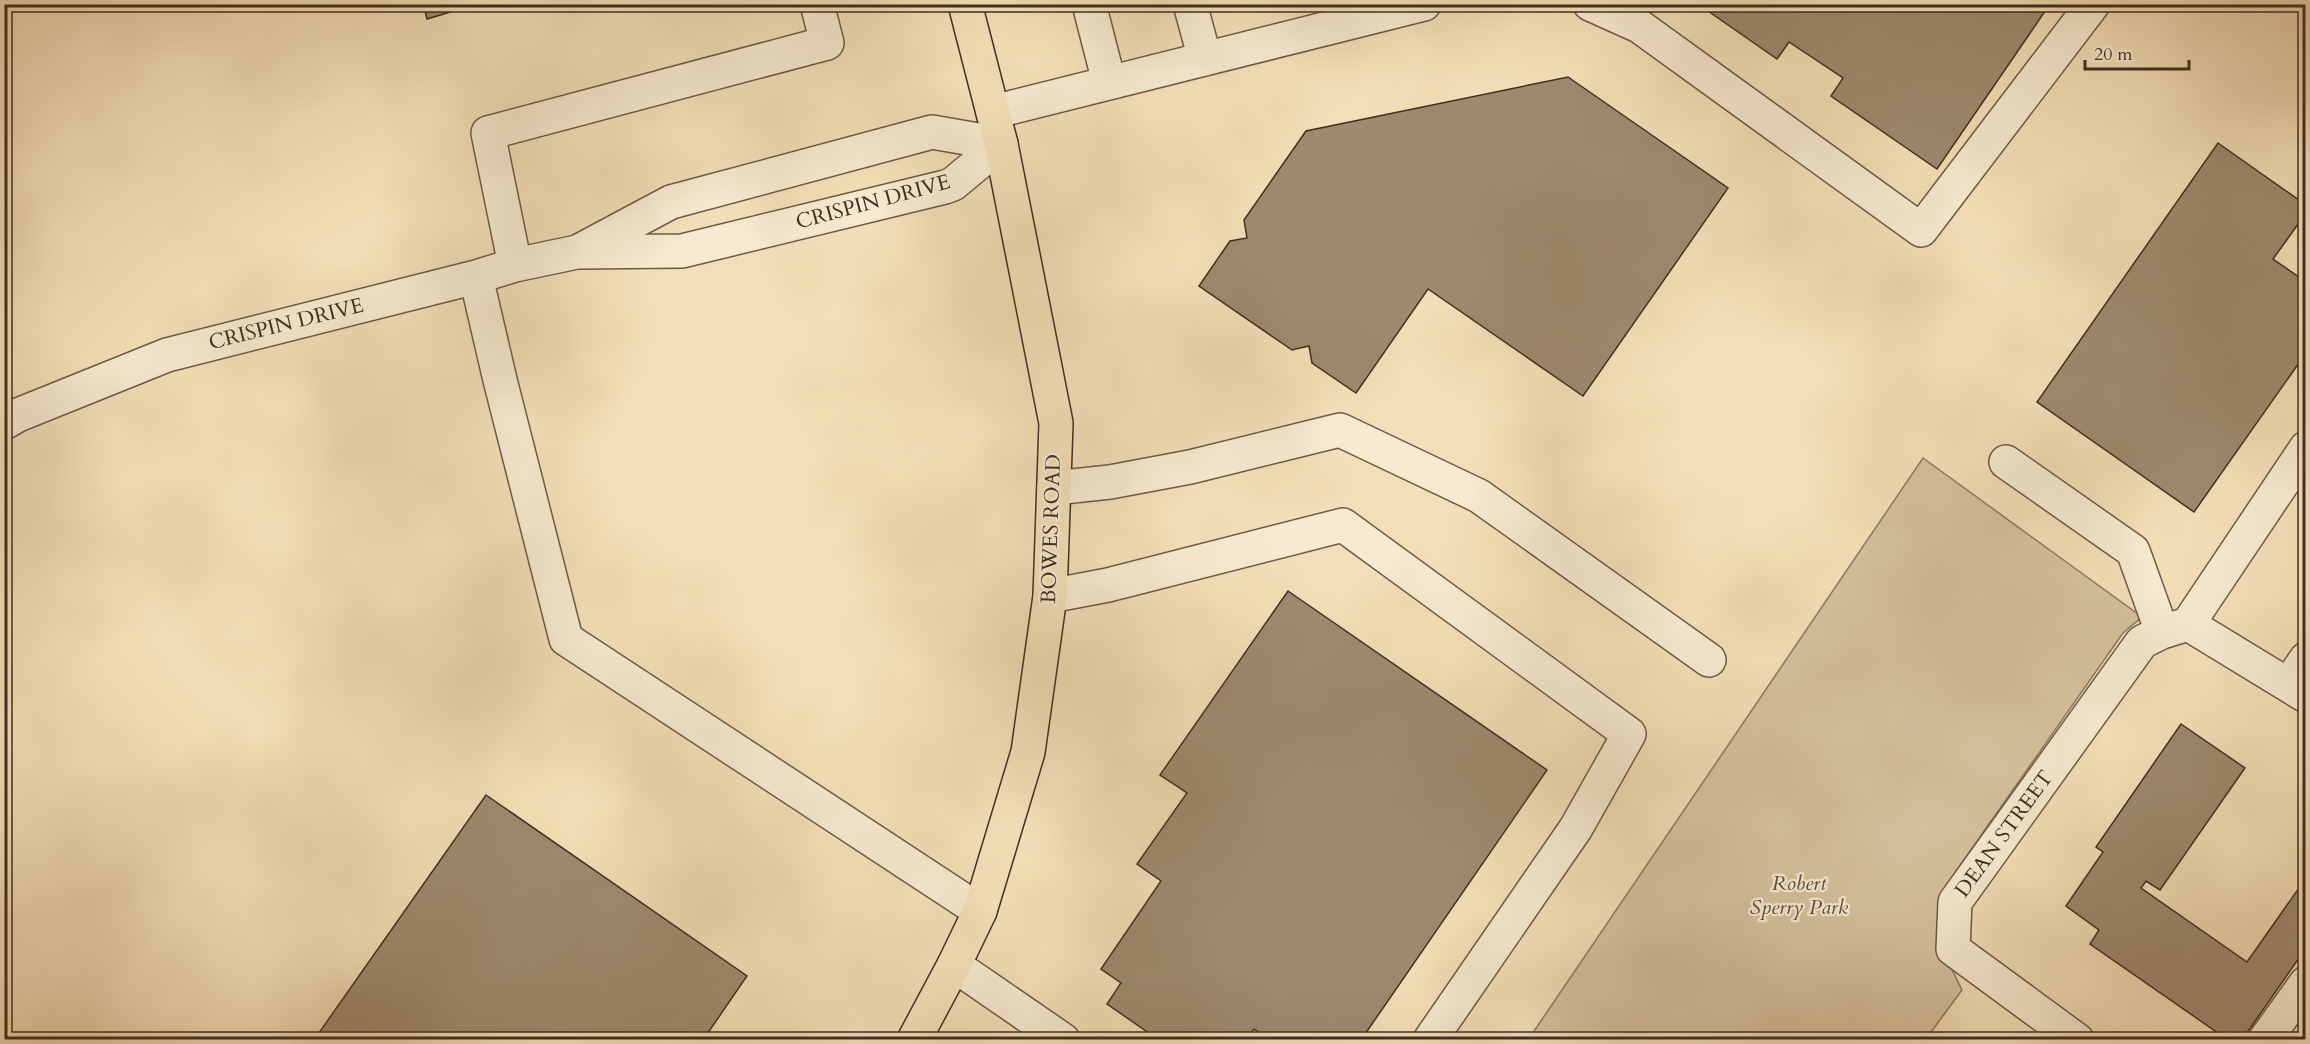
<svg xmlns="http://www.w3.org/2000/svg" width="2310" height="1044" font-family="Cardo,serif">
<rect width="100%" height="100%" fill="#f3dfb7"/>
<filter id="stains"><feTurbulence type="fractalNoise" baseFrequency=".00333" numOctaves="4"/><feColorMatrix values="0 0 0 0 .2 0 0 0 0 .09 0 0 0 0 .02 0 0 0 .5 -.17"/></filter>
<radialGradient id="worn" r=".72"><stop offset=".6" stop-color="#630" stop-opacity="0"/><stop offset="1" stop-color="#630" stop-opacity=".3"/></radialGradient>
<path fill="#d5c19e" stroke="#8b7860" stroke-width="1.5" d="M1923 458 2142 617 2123 633 1956 871 1942 909 1941 947 1962 990 1926 1039 1528 1040Z"/>
<path fill="#9e8a6f" stroke="#412e22" stroke-width="1.5" d="M423 4H477L427 19Z
M1698 4H2050L1937 169 1831 96 1843 78 1789 42 1777 59Z
M1568 77 1728 188 1583 396 1428 289 1356 393 1312 363 1309 346 1292 350 1199 286 1230 241 1247 238 1244 220 1306 131Z
M2218 143 2306 205V213L2273 259 2306 282V353L2194 512 2037 402Z
M1288 591 1547 770 1361 1040H1270L1254 1029 1246 1040H1159L1107 1004 1121 983 1101 969 1161 881 1137 864 1187 793 1160 775Z
M2181 724 2245 768 2160 890 2146 881 2141 888 2247 962 2306 878V948L2242 1040H2228L2090 944 2099 930 2066 906 2103 852 2096 847Z
M486 795 747 976 703 1040H314Z"/>
<g fill="none" stroke-linecap="round" stroke-linejoin="round">
<defs>
<path id="minor" d="M1089 4 1109 82
M1190 4 1205 59
M1590 4 1639 26 1921 230 2093 4
M993 112 1424 4
M581 250 671 202 932 132 1001 144
M515 265 488 133 827 43 817 4
M476 277 500 380 566 639 980 911
M4 423 18 415 167 355 476 277 515 265 577 252 682 251 945 187 953 184 1001 144
M2006 462 2133 551 2162 632
M1054 488 1110 482 1190 467 1340 430 1479 496 1709 660
M1050 596 1108 585 1343 525 1629 734 1576 828 1430 1040
M2188 624 2306 448
M2188 624 2306 696
M2288 685 2306 659
M954 965 1063 1040
M2077 1040 1953 949 1955 902 2142 642 2162 632 2188 624
M2265 1040 2306 983"/>
<path id="major" d="M914 1040 954 965 980 911 1028 752 1050 596 1056 423 1001 144 965 4"/>
</defs>
<use href="#minor" stroke="#6e5a47" stroke-width="36"/>
<use href="#major" stroke="#412e22" stroke-width="36"/>
<use href="#minor" stroke="#f7ead0" stroke-width="33"/>
<use href="#major" stroke="#f3dfb7" stroke-width="33"/>
</g>
<g text-anchor="middle" dominant-baseline="central" stroke-width="4.5" stroke-linejoin="round" paint-order="stroke">
<g font-size="21" fill="#412e22" stroke="#f7ead0">
<text transform="translate(873 202) rotate(-15)">CRISPIN DRIVE</text>
<text transform="translate(286 324) rotate(-14)">CRISPIN DRIVE</text>
<text transform="translate(1051 529) rotate(-88)">BOWES ROAD</text>
<text transform="translate(2004 834) rotate(-54)">DEAN STREET</text>
</g>
<g font-size="21" font-style="italic" fill="#5f4b3b" stroke="#f7ead0">
<text x="1799" y="883">Robert<tspan x="1799" dy="24">Sperry Park</tspan></text>
</g>
</g>
<rect width="2310" height="1044" fill="none" stroke="#f3dfb7" stroke-width="24"/>
<rect x="6" y="6" width="2298" height="1032" fill="none" stroke="#412e22" stroke-width="3"/>
<rect x="12" y="12" width="2286" height="1020" fill="none" stroke="#412e22" stroke-width="1.5"/>
<path d="M2085 60v9h104v-9" fill="none" stroke="#412e22" stroke-width="3"/>
<text x="2094" y="60" font-size="18" fill="#412e22" stroke="#f7ead0" stroke-width="4.5" paint-order="stroke">20 m</text>
<rect width="100%" height="100%" filter="url(#stains)"/>
<rect width="100%" height="100%" fill="url(#worn)"/>
</svg>
